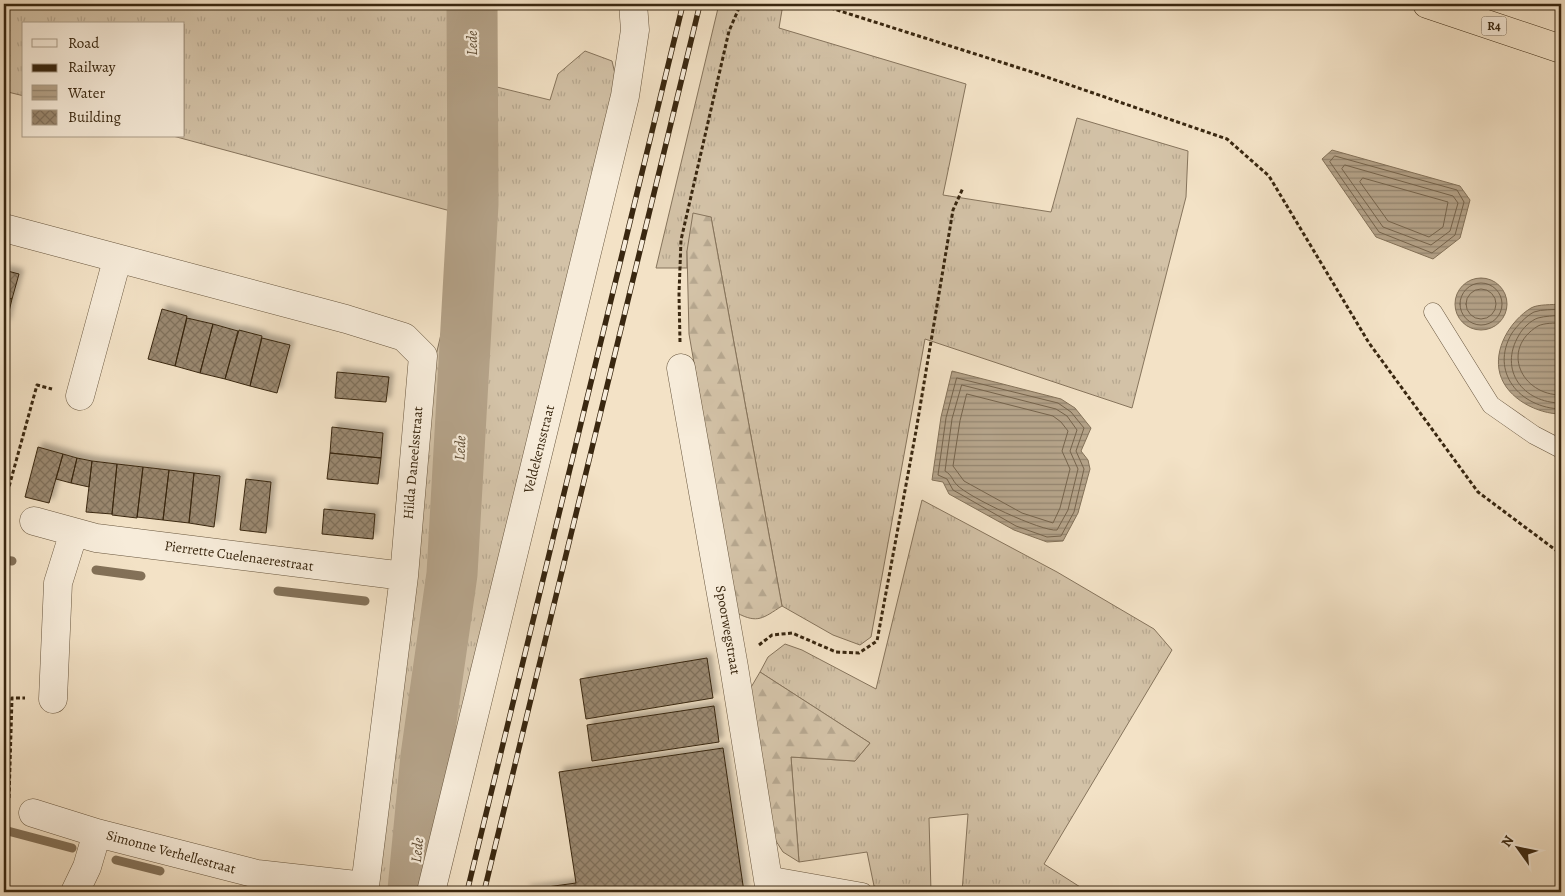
<svg xmlns="http://www.w3.org/2000/svg" width="1565" height="896" font-family="Alegreya,serif">
<defs>
<pattern id="grass-tufts" width="24" height="20" patternUnits="userSpaceOnUse" patternTransform="scale(1.25)"><rect width="24" height="20" fill="#d3c2a7"/><path d="M3 7l-1-3M5 7V3M7 7l1-3M15 17l-1-3M17 17v-4M19 17l1-3" fill="none" stroke="#b6a78f"/></pattern>
<pattern id="forest-firs" width="22" height="20" patternUnits="userSpaceOnUse" patternTransform="scale(1.25)"><rect width="22" height="20" fill="#d3c2a7"/><path d="M5 1l3.5 6h-7zM16 11l3.5 6h-7z" fill="#b6a78f"/></pattern>
<pattern id="water-rules" width="6" height="5" patternUnits="userSpaceOnUse" patternTransform="scale(1.25)"><rect width="6" height="5" fill="#b4a288"/><path d="M0 2.5h6" fill="none" stroke="#93846e"/></pattern>
<pattern id="building-cross-hatch" width="8" height="8" patternUnits="userSpaceOnUse" patternTransform="scale(1.25)"><rect width="8" height="8" fill="#9a886f"/><path d="M0 0l8 8M0 8l8-8" fill="none" stroke="#7f6f5a"/></pattern>
<filter id="shadow"><feDropShadow dx="4.5" dy="-4.5" stdDeviation="2.5" flood-color="#0004"/></filter>
</defs>
<rect width="100%" height="100%" fill="#f3e2c6"/>
<filter id="stains"><feTurbulence type="fractalNoise" baseFrequency=".004" numOctaves="4"/><feColorMatrix values="0 0 0 0 .2 0 0 0 0 .09 0 0 0 0 .02 0 0 0 .5 -.17"/></filter>
<radialGradient id="worn" r=".72"><stop offset=".6" stop-color="#630" stop-opacity="0"/><stop offset="1" stop-color="#630" stop-opacity=".3"/></radialGradient>
<path fill="url(#grass-tufts)" stroke="#86745c" d="M4 4H464L448 75 550 100 558 74 585 51 612 61 616 78 423 892H377L433 368 469 216 173 136H184V24H24V96L4 91Z
M719 4H783L779 28 966 84 943 195 1051 212 1077 118 1188 151 1186 197 1132 408 925 339 871 637 860 645 833 635 782 606 711 217 687 251V268H656Z
M922 500 1057 572 1154 629 1172 650 1044 864 1088 892H962L968 814 929 818 931 892H897L874 886 867 852 799 862 791 757 855 761 870 743 760 672 768 657 785 644 802 650 876 689Z"/>
<path fill="url(#forest-firs)" stroke="#86745c" d="M693 213 711 217 782 606C763 618 758 624 737 613L689 334 687 251Z
M760 672 870 743 855 761 791 757 799 862 783 852 774 838 750 689Z"/>
<path fill="url(#water-rules)" stroke="#837158" d="M1332 150 1460 186 1470 200 1460 238 1433 259 1376 237 1322 159Z
M1455 304a26 26 0 1 1 52 0a26 26 0 1 1-52 0Z
M1561 304V414C1538 414 1507 399 1500 374 1493 349 1510 321 1531 308 1538 304 1552 305 1561 304Z
M952 371 1061 399 1075 408 1091 428 1081 451 1088 460 1090 469 1078 513 1063 541 1047 542 1014 530 949 494 943 482 932 480 941 417Z"/>
<g fill="none" stroke-linecap="round" stroke-linejoin="round">
<path stroke="#76644c" stroke-width="1" d="M1335 156 1457 190 1464 202 1455 235 1432 253 1379 232 1330 162Z
M1345 165 1453 196 1458 203 1450 231 1431 245 1383 227 1342 169Z
M1363 178 1448 202 1443 227 1429 237 1388 221 1360 182Z
M1460 304a21 21 0 1 1 42 0a21 21 0 1 1-42 0Z
M1466 304a15 15 0 1 1 30 0a15 15 0 1 1-30 0Z
M1561 309C1553 310 1542 309 1534 312 1526 316 1517 326 1512 333 1489 372 1520 408 1561 409
M1561 315C1554 316 1545 316 1538 318 1531 320 1522 329 1519 335 1498 370 1523 403 1561 403
M1561 323C1554 323 1544 323 1538 326 1500 349 1521 395 1561 395
M957 378 1058 403 1071 412 1084 428 1076 451 1084 469 1074 512 1061 536 1047 537 1016 526 953 490 947 479 938 475 946 418Z
M962 385 1056 409 1067 416 1077 430 1070 451 1078 469 1068 510 1057 530C1042 532 968 497 957 485 952 480 952 475 945 471L952 419Z
M967 394 1053 416 1061 422 1068 431 1062 451 1070 469 1060 508 1053 523 1022 513 964 481 953 466 960 421Z"/>
<path stroke="#837158" stroke-width="9" d="M4 560 12 561
M96 570 141 576
M278 591 365 601
M4 830 72 848
M116 860 160 871"/>
<path stroke="#b4a288" stroke-width="51" d="M413 890 426 756 452 574 473 204 472 4"/>
</g>
<path fill="url(#building-cross-hatch)" stroke="#392710" filter="url(#shadow)" d="M4 270 19 274 12 299 4 297Z
M4 297 12 299 6 324H4Z
M162 309 187 316 175 366 148 359Z
M187 318 213 324 200 373 175 366Z
M213 324 238 331 225 379 200 373Z
M239 330 262 336 250 386 225 379Z
M262 338 290 345 277 393 250 386Z
M337 372 389 377 386 402 335 398Z
M332 427 383 433 381 458 330 453Z
M38 447 63 454 49 503 25 497Z
M330 453 381 458 378 484 327 479Z
M63 454 77 458 71 483 56 479Z
M77 458 92 461 89 487 71 483Z
M92 461 117 464 112 514 86 512Z
M117 464 143 467 137 518 112 515Z
M143 467 169 470 163 520 137 517Z
M169 470 194 473 189 523 163 520Z
M194 473 220 476 214 527 189 523Z
M246 479 271 482 266 533 240 530Z
M324 509 375 514 373 539 322 534Z
M707 658 713 698 586 719 580 679Z
M714 706 719 742 592 761 587 725Z
M723 748 744 892H526L525 890 576 883 559 772Z"/>
<g fill="none" stroke-linecap="round" stroke-linejoin="round">
<defs>
<path id="lane" d="M1433 312 1491 405 1534 435 1561 449
M767 875 863 892"/>
<path id="street" d="M4 228 346 319 404 337 423 356 404 576 365 886 366 892
M681 368 734 667 770 892
M80 396 117 260
M34 521 96 538 404 576
M53 699 58 583 74 532
M33 813 97 833 257 874 365 886
M75 892 87 867 97 833
M431 892 625 96 635 30 633 4"/>
<path id="highway" d="M1427 4 1561 49"/>
</defs>
<use href="#lane" stroke="#68563e" stroke-width="19"/>
<use href="#street" stroke="#68563e" stroke-width="29"/>
<use href="#highway" stroke="#392710" stroke-width="29"/>
<path stroke="#392710" stroke-width="3" stroke-dasharray="4 2.5" stroke-linecap="butt" d="M818 4 1032 72 1227 139 1269 176 1369 343 1478 492 1561 554
M680 342 679 294 681 240 729 31 739 8 746 4
M4 505 37 385 52 389
M759 645 772 635 792 633 836 652 859 653 877 641 916 431 953 210 963 188
M9 798 12 698H25"/>
<use href="#lane" stroke="#f7ecda" stroke-width="18"/>
<use href="#street" stroke="#f7ecda" stroke-width="28"/>
<use href="#highway" stroke="#f3e2c6" stroke-width="28"/>
<defs>
<path id="rail" d="M467 892 683 4
M484 892 700 4"/>
</defs>
<use href="#rail" stroke="#392710" stroke-width="5.5"/>
<use href="#rail" stroke="#f7ecda" stroke-width="4" stroke-dasharray="11" stroke-linecap="butt"/>
</g>
<g text-anchor="middle" dominant-baseline="central" stroke-width="4.5" stroke-linejoin="round" paint-order="stroke">
<rect fill="#f7ecda" stroke="#72624d" stroke-width="1" x="1481.5" y="16.5" width="25" height="19" rx="4"/>
<g font-size="12" font-weight="bold" fill="#392710">
<text x="1494" y="26">R4</text>
</g>
<g font-size="14" fill="#392710" stroke="#f7ecda">
<text transform="translate(539 449) rotate(-76)">Veldekensstraat</text>
<text transform="translate(413 463) rotate(-85)">Hilda Daneelsstraat</text>
<text transform="translate(239 556) rotate(8)">Pierrette Cuelenaerestraat</text>
<text transform="translate(728 630) rotate(80)">Spoorwegstraat</text>
<text transform="translate(171 852) rotate(15)">Simonne Verhellestraat</text>
</g>
<g font-size="15" font-style="italic" fill="#5e4c34" stroke="#f7ecda">
<text transform="translate(472 43) rotate(-90)">Lede</text>
<text transform="translate(460 448) rotate(-87)">Lede</text>
<text transform="translate(417 850) rotate(-84)">Lede</text>
</g>
</g>
<rect width="1565" height="896" fill="none" stroke="#f3e2c6" stroke-width="20"/>
<rect x="5" y="5" width="1555" height="886" fill="none" stroke="#392710" stroke-width="2.5"/>
<rect x="10" y="10" width="1545" height="876" fill="none" stroke="#392710"/>
<rect x="22" y="22" width="162" height="115" fill="#f7ecda" stroke="#ab9d89"/>
<rect x="32" y="39" width="25" height="8" fill="#f7ecda" stroke="#ab9d89"/>
<text x="68" y="48" font-size="15" fill="#392710">Road</text>
<rect x="32" y="64" width="25" height="8" fill="#392710" stroke="#ab9d89"/>
<text x="68" y="72" font-size="15" fill="#392710">Railway</text>
<rect x="32" y="85" width="25" height="15" fill="url(#water-rules)" stroke="#ab9d89"/>
<text x="68" y="98" font-size="15" fill="#392710">Water</text>
<rect x="32" y="110" width="25" height="15" fill="url(#building-cross-hatch)" stroke="#ab9d89"/>
<text x="68" y="122" font-size="15" fill="#392710">Building</text>
<g transform="translate(1518 848) rotate(303)" stroke="#f7ecda" stroke-width="4" paint-order="stroke">
<path d="M0-4L9 19L0 12L-9 19Z" fill="#392710"/>
<text y="-8" font-size="14" font-weight="bold" text-anchor="middle" fill="#392710">N</text>
</g>
<rect width="100%" height="100%" filter="url(#stains)"/>
<rect width="100%" height="100%" fill="url(#worn)"/>
</svg>
